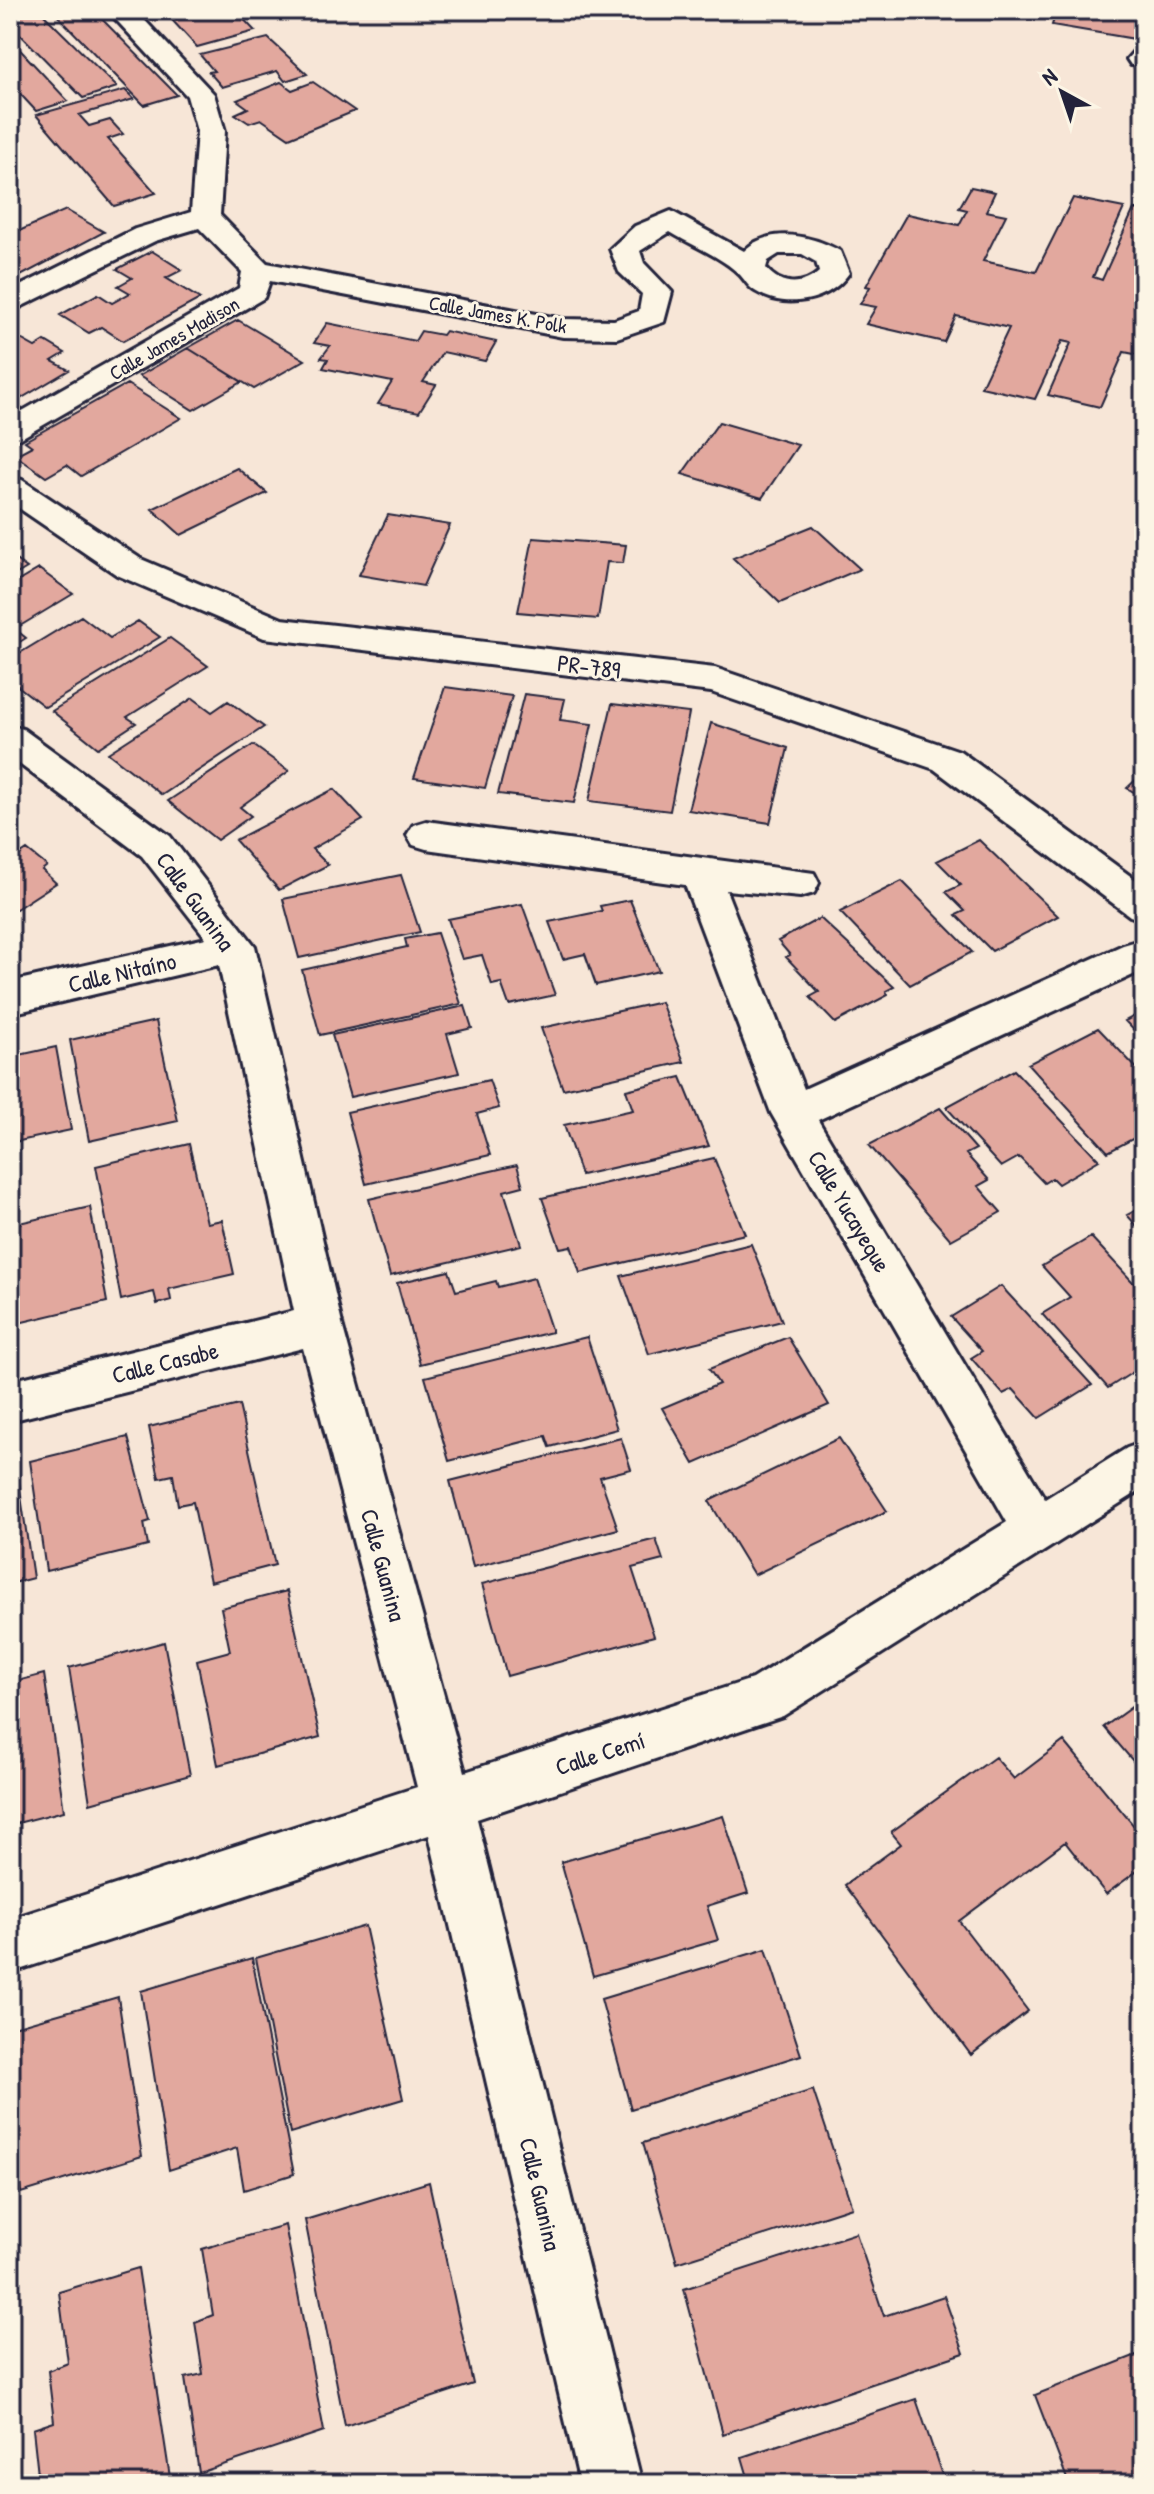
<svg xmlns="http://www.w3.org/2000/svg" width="1154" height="2494" font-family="'Patrick Hand',sans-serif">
<rect width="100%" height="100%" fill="#f7e6d7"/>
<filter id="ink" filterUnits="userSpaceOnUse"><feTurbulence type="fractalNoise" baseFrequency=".0125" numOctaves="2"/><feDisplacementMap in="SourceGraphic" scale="16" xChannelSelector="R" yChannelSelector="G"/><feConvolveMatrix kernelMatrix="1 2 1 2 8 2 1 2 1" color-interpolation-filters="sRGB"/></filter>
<g filter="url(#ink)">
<path fill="#e2a89e" stroke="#22223b" stroke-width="2" d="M39 10 117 87 83 98 10 24V11Z
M52 10H93L177 95 144 105Z
M209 10H235L255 31 197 47 172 20Z
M1057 10H1144V13L1135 39 1052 25Z
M268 38 307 74 285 81 277 71 222 87 209 72 214 71 200 55Z
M10 39 68 101 36 111 10 83Z
M281 82 292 90 313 82 355 111 289 138 261 119 249 123 235 114 248 108 237 100Z
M125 90 134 99 79 115 89 126 110 120 123 134 108 139 156 193 114 206 36 115Z
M971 187 995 192 986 211 1006 215 983 261 1036 272 1073 198 1124 208 1093 277 1102 280 1134 209 1144 211V356L1124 352 1100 407 1048 395 1071 343 1062 341 1035 399 981 387 1009 328 956 316 944 342 866 324 876 307 860 304 870 287 866 286 907 214 959 225 967 210 959 208Z
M66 210 104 232 13 280 10 277V235Z
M152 251 182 270 166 278 200 299 123 341 101 327 89 333 60 315 98 294 112 303 130 293 118 286 132 278 117 269Z
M238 320 305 360 254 389 188 348Z
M327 323 415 341 421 331 442 335 445 331 496 342 485 361 443 352 423 382 436 385 419 412 378 404 392 382 323 368 328 359 321 358 330 346 314 343Z
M17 337 35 347 45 341 65 353 52 361 69 370 10 405V341Z
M188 348 242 382 193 410 139 376Z
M127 384 181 418 81 476 67 465 46 477 15 455 32 446 25 441Z
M719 422 798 445 762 498 682 474Z
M237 468 267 493 181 535 152 509Z
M388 515 450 525 423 586 359 575Z
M813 526 860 569 780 603 733 558Z
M533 538 626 545 623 563 607 562 598 619 518 612Z
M10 556 27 568 10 578Z
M39 569 73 594 15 629 26 638 10 648V586Z
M81 616 110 638 138 621 160 637 45 707 10 680V659Z
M170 638 208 666 127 717 136 723 98 748 52 711Z
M445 687 512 696 485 788 414 778Z
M524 694 565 699 560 720 592 724 574 803 498 794Z
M193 698 212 712 228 701 264 727 162 795 108 753Z
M612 704 689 713 670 811 589 801Z
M711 723 788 748 770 823 688 810Z
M253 745 289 771 240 807 251 816 217 840 168 801Z
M1144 772V798L1127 788Z
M334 789 363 820 312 849 328 865 279 890 235 840Z
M979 840 1058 916 992 951 956 915 965 911 946 892 961 885 937 861Z
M10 845 21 854 27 850 47 866 42 870 56 883 10 913Z
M401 875 420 932 299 958 283 899Z
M902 881 972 952 910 985 840 912Z
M630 900 659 971 596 985 585 954 563 959 549 922 602 911 600 906Z
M522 904 555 995 509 1005 501 983 492 985 482 955 462 959 448 919Z
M820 918 894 987 886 991 888 995 835 1023 810 997 819 992 786 957 790 955 778 941Z
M437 933 461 1004 320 1035 302 970 407 947 405 939Z
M661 1002 684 1062 563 1089 541 1028Z
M465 1006 472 1028 447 1034 459 1073 350 1097 332 1035Z
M1144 1011V1041L1125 1021Z
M156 1021 178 1121 89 1141 70 1040Z
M1098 1028 1144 1076V1133L1108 1152 1028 1064Z
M56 1047 71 1130 10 1143V1057Z
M1014 1070 1099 1160 1058 1184 1052 1178 1044 1183 1019 1157 1001 1167 946 1107Z
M681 1077 709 1146 581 1175 564 1125 633 1110 626 1090Z
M489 1080 499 1108 477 1114 490 1155 366 1184 347 1112Z
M940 1108 976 1149 966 1154 989 1180 978 1186 1001 1212 951 1240 869 1145Z
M189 1144 207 1223 222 1220 234 1274 169 1289 171 1300 157 1304 154 1292 121 1300 96 1166Z
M714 1158 745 1234 580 1273 571 1246 560 1248 542 1198Z
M517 1165 523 1186 504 1191 521 1245 390 1276 369 1199Z
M1144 1206V1234L1127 1215Z
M90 1207 107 1302 10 1325V1225Z
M1091 1237 1144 1294V1365L1108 1388 1042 1314 1070 1297 1042 1266Z
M751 1244 782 1321 649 1354 621 1276Z
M449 1271 456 1291 496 1281 498 1287 534 1278 552 1332 420 1364 397 1283Z
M1001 1286 1092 1385 1039 1418 1013 1389 1003 1394 971 1358 982 1351 951 1317Z
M587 1337 617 1429 550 1447 546 1436 449 1461 425 1377Z
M788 1337 829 1405 694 1464 662 1408 719 1384 709 1369Z
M239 1405 275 1565 210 1582 193 1502 178 1505 173 1475 159 1478 149 1427Z
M128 1437 150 1521 144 1523 148 1546 46 1571 30 1461Z
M621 1438 631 1469 600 1477 618 1529 473 1567 450 1481Z
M839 1438 887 1511 754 1575 709 1501Z
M16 1462 33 1578 10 1584V1464Z
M656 1539 663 1560 632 1568 654 1636 507 1676 482 1584Z
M287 1591 320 1737 218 1765 197 1660 230 1651 221 1608Z
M164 1642 190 1775 90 1803 69 1668Z
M44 1674 64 1811 10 1825V1683Z
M1144 1698V1774L1104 1727Z
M1064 1741 1144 1838V1866L1106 1894 1065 1842 959 1921 1028 2011 971 2055 845 1885 901 1844 891 1832 995 1757 1014 1779Z
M723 1816 748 1893 707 1906 718 1940 593 1976 561 1862Z
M365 1926 403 2099 290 2133 256 1958Z
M766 1949 801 2055 631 2109 601 1999Z
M252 1958 294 2174 244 2190 237 2148 169 2170 141 1991Z
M118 1997 142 2156 21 2193 10 2100V2028Z
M813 2090 852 2207 677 2263 643 2143Z
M429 2182 473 2384 345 2426 305 2220Z
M285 2225 324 2431 199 2473 185 2378 203 2374 195 2322 213 2315 202 2249Z
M856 2233 884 2316 944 2296 964 2353 723 2434 684 2289Z
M138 2268 171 2484H39L33 2429 54 2422 48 2371 68 2363 59 2292Z
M1144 2352V2484H1069L1035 2395Z
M916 2399 945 2484H750L742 2457Z"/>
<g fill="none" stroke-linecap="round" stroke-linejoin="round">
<defs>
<path id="minor" d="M107 10H135L214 94 225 131 220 215 267 263 563 319 614 320 639 311 642 294 619 272 610 249 635 226 671 211 744 251C770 225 813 236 840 251L849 273C829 302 785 310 755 291 747 286 745 279 738 273 720 256 691 245 670 232L640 251 644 263 672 292 664 322 617 338 563 337 270 281 264 298 21 438 10 441V418L239 288 242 272 199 228 155 241 10 312V291L135 229 191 212 197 131 187 96ZM802 254 816 262 819 272C802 287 780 286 766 268L768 261 779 254Z
M1144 48V66L1131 65 1127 59 1135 50Z
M10 477 22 480 141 559 282 619 715 668 960 751 1144 886V921L1130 916 934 769 711 692 264 638 117 575 10 502Z
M10 725 23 729 170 836 255 946 342 1324 465 1772 752 1679 1007 1522 771 1113 685 885 426 849 413 845 407 835 413 825 426 821 814 873 819 883 814 893 800 897 726 890 804 1089 1123 945 1137 941 1144 943V970L818 1120 1045 1499 1127 1448 1144 1442V1488L783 1716 477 1819 642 2484H580L429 1835 10 1973V1919L417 1787 303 1348 10 1421V1381L294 1311 219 965 10 1014V982L206 938 142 856 10 757Z"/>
</defs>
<use href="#minor" stroke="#22223b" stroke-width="6"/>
<use href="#minor" fill="#fcf5e5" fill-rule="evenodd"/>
</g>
</g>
<g text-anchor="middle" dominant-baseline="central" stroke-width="6" stroke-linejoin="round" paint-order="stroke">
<g font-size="20" fill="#22223b" stroke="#fcf5e5">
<text transform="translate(498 314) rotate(10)">Calle James K. Polk</text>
<text transform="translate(174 338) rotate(-30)">Calle James Madison</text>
</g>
<g font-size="24" fill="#22223b" stroke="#fcf5e5">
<text transform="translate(589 666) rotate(7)">PR-789</text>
<text transform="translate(196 901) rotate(54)">Calle Guanina</text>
<text transform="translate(122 972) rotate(-13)">Calle Nitaíno</text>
<text transform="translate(850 1211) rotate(59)">Calle Yucayeque</text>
<text transform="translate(165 1362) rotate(-14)">Calle Casabe</text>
<text transform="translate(384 1565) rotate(75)">Calle Guanina</text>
<text transform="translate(600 1753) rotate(-18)">Calle Cemí</text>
<text transform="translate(541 2194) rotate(77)">Calle Guanina</text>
</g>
</g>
<rect width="1154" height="2494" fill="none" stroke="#fcf5e5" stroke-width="40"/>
<rect x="20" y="20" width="1114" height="2454" fill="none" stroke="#22223b" stroke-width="3" filter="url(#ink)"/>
<g transform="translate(1062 92) rotate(320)" stroke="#fcf5e5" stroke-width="6" paint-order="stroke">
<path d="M0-6L14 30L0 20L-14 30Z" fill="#22223b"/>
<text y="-12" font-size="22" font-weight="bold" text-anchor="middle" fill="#22223b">N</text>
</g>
</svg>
